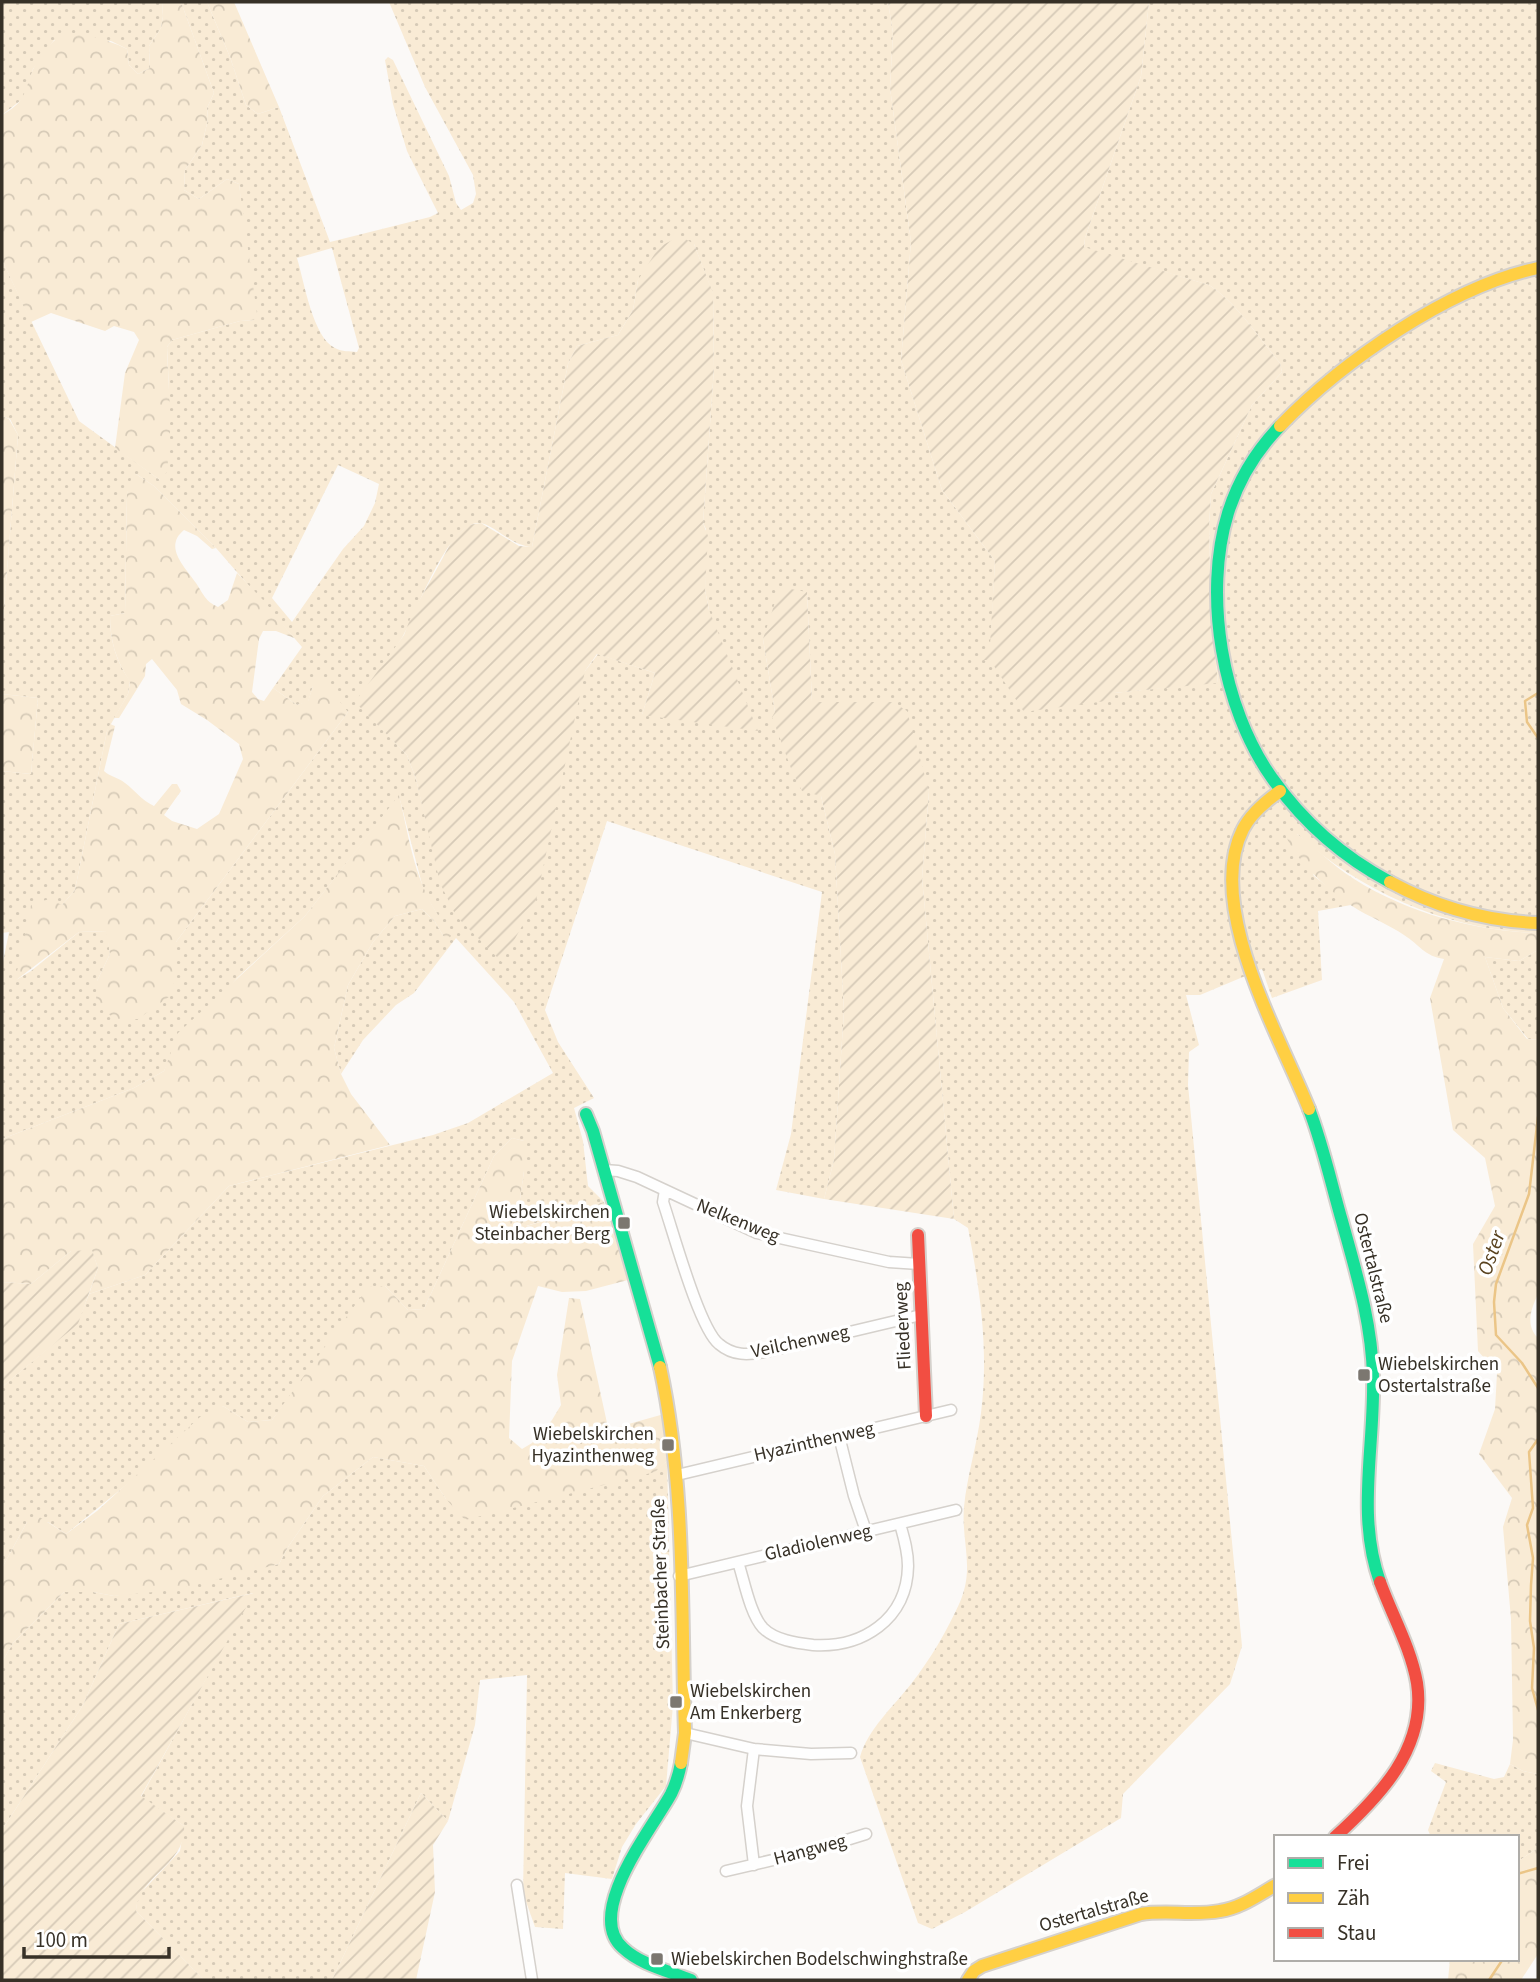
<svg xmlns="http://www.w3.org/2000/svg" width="1540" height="1982" font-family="'Source Sans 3',sans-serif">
<defs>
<pattern id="grass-dots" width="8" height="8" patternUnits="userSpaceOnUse" patternTransform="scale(1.75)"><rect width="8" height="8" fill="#f9ebd5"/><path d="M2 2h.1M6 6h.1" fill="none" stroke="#d6cab7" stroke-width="1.8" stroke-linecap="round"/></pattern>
<pattern id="forest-crowns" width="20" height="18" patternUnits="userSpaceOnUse" patternTransform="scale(1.75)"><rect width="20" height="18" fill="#f9ebd5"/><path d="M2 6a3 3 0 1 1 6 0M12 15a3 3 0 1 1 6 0" fill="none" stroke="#d6cab7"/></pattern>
<pattern id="garden-furrows" width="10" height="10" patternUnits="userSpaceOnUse" patternTransform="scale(1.75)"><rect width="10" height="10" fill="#f9ebd5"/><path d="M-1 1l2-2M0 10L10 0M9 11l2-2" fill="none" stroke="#d6cab7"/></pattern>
</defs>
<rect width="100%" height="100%" fill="#fbf9f7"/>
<path fill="url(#grass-dots)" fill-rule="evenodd" d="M2 2H162L163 16 161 28 149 46 150 68 138 74 129 65 127 49 111 41 54 40 33 69 25 97 2 115Z
M181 2H207L230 57 246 105 258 114 279 107 330 242 430 217 438 213 407 151 393 104 385 60 388 57 393 60 449 176 456 203 461 210 473 203 476 194 473 175 425 87 389 2H888L893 33 890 88 911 242 901 360 942 490 995 561 990 660 1114 693 1218 682 1211 614 1209 526 1211 494 1252 405 1282 372 1280 363C1257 336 1238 304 1209 285L1084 248 1085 238 1141 76 1149 2H1538V933C1448 930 1364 894 1297 834L1314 876 1351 905 1318 911 1322 980 1272 998 1262 969 1200 995H1186L1199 1045 1189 1052 1188 1085 1242 1646 1230 1684 1123 1794 1121 1818 965 1912 932 1929 918 1923 860 1757C868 1729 893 1707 911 1684 930 1660 948 1629 960 1602 975 1567 961 1542 964 1507 967 1476 977 1445 981 1413 989 1351 980 1289 968 1228L954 1219 922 878 929 791 893 702H812L807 592 763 639 775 712 821 796 835 854 844 1011 834 1160 824 1199 776 1190 791 1134 822 892 607 821 545 1010 558 1042 594 1098 574 1108 583 1141 588 1186 604 1202 526 1226 517 1220 524 1171V1141L512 1138 494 1156 424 1309 408 1310 385 1286 304 1378 272 1420 248 1422 223 1406 66 1534 48 1522H27L2 1568V1387L77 1324 89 1294 145 1275 229 1186 433 1135 468 1123 553 1073 514 1002 456 938 414 993 396 1005 363 1040 341 1074 334 1048 348 985 373 942 395 916 422 909 435 922 444 937 441 921 424 892 399 796 305 916 238 977 171 1056 164 1071 134 1088 2 1139V967L9 932 2 933V771L31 774 38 698 2 694V632L18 435 10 419 2 416V260L79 421 160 480 169 390 167 347 172 340 240 321 254 320 239 184 227 179 199 199 184 190 185 170 202 145 208 119 207 108 214 93ZM694 244 713 294 714 368 703 523 706 529 705 590 709 610 642 715 655 673 598 654 585 671 427 824 416 779 407 755 356 702C371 680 389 659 403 636 417 612 448 522 479 523 494 524 509 545 532 547L568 364 577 346 618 335 633 310 638 280ZM332 248 359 348 357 352C350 351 342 352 335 348 313 338 304 281 297 258ZM338 465 379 484 375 503 364 526 343 549 292 622 272 598ZM136 474 154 486 216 548 302 647 273 688 297 705 308 702 313 686 348 712 176 942 97 981 110 954 107 931 79 932 31 971 16 980 62 905 75 890 107 731 128 694 130 681C116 661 110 641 110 616L125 613 127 493Z
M1538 950V1040L1528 1039 1503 1008 1485 957 1519 961Z
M373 1457 424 1466 446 1499 654 1472 667 1461 673 1705 666 1786 636 1824 622 1847 612 1879 565 1873 563 1929 535 1927 523 1893 527 1675 480 1680 475 1725 448 1821 421 1793 332 1980H204L136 1911 137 1897 180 1851 184 1826 141 1797 253 1593 119 1624 83 1705 2 1830V1662L13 1643 64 1592H93L114 1596 279 1564 288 1547 323 1496Z
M1435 1763 1494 1779 1504 1777 1510 1764 1523 1771 1538 1774V1848L1517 1862V1837H1431L1428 1830 1446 1782 1431 1771Z"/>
<path fill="url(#forest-crowns)" d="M162 2H181L214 93 207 108 208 119 202 145 185 170 184 190 199 199 227 179 239 184 257 314 254 320 240 321 172 340 167 347C168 387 175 443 164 481L160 480 115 448 125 373 139 340 134 332 114 326 105 331 51 313 31 322 2 260V115C24 103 24 94 32 72 37 59 54 35 69 33 83 32 114 42 127 49L129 65 138 74 150 68 149 46 161 28 163 16Z
M207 2H234L279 107 258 114 246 105 230 57Z
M2 416 9 419 18 435 2 632Z
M136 474 154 486 216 548 212 549 197 536 184 530C163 547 185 567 196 583 204 595 205 601 218 607L228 600 237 573 264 601 294 638 276 631H263L259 639 252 692 258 699 264 701 273 688 297 705 308 701 313 686 319 678 323 680 348 712 176 942 173 994 138 1019 116 1021 96 1001 97 981 110 954 106 931 79 932 15 981 31 905 49 899 62 905 75 890 107 731 110 724 115 726 104 771C110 777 118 777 125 783 136 791 141 800 154 806L172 784H177L181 791 164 815 172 821 197 829 219 814 243 759 239 744 207 720 181 704 177 690 152 659 146 664 145 676 119 718H114L128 694 130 682C116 660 110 641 110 616L125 613 127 493 132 476Z
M2 694 38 698 31 774 2 771Z
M399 795C411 846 416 894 453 934L449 938 444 937 435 922 422 909 395 916 373 942 348 985 334 1048 341 1074 351 1094 390 1145 229 1186 145 1275 89 1294 98 1268 92 1251H71L31 1284 2 1282V1139L134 1088 164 1071 178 1033 305 916Z
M1290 830C1310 841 1326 860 1345 873 1400 911 1472 931 1538 933V950L1519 961 1485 957 1503 1008 1527 1039 1538 1040V1294C1531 1309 1525 1325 1538 1338V1774L1523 1771 1510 1764 1513 1740 1511 1619 1503 1527 1512 1498 1479 1454 1495 1409 1497 1373 1478 1351 1473 1244 1495 1206 1485 1158 1453 1130 1430 998 1444 959C1424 956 1420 945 1404 935 1388 924 1369 917 1352 906 1329 891 1292 858 1284 831Z
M512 1138 524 1141V1171L517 1220 527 1226 604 1202 628 1280 586 1291 562 1292 538 1286 512 1361 509 1438 522 1449 532 1443 552 1420 561 1405 557 1375 569 1298 580 1299 607 1423 611 1429 664 1414 667 1461 655 1472 465 1520 446 1499 424 1466 373 1457 323 1496 288 1547 279 1564 174 1590 114 1596 93 1592H64L13 1643 2 1662V1568L27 1522 38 1516 66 1534 97 1511 200 1417 223 1406 248 1422 272 1420 368 1287 385 1286 408 1310 424 1309 494 1156Z
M1538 1848V1954L1521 1980H1448L1450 1959H1517V1862Z"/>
<path fill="url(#garden-furrows)" d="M888 2H1149L1141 76 1085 238 1084 247 1209 285C1238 304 1257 336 1280 363L1282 372 1252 405 1211 494 1209 526 1211 614 1218 683 1114 693 1106 701 1024 712 990 660H979L990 645 995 561 942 490 901 360 911 242 890 88 893 33Z
M680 236 694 244 713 293 714 368 703 523 708 536 705 590 709 610 758 731 642 715 655 673 597 654 585 671 536 901 502 962 456 916 440 883 416 779 407 755 355 702 404 635 412 614 453 539 468 525 481 523 519 546 532 547 568 364 577 346 618 335 633 310 638 280 659 247Z
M780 587 807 592 812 702H893L907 711 929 791 922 878 954 1219 824 1199 834 1160 844 1011 835 854 821 796 802 791 792 771 772 717 775 712 763 639Z
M92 1250 98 1268 78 1324 2 1387V1282L31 1284 71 1251Z
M254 1593 141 1796 184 1826C187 1864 138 1876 136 1911L204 1980H2V1889L4 1884 2 1830 83 1705 119 1624Z
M421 1793 448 1821 433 1845 435 1892 416 1980H332Z"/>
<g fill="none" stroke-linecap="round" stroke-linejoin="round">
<path stroke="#ebc587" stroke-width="2.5" d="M1538 693 1525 701 1527 722 1538 738
M1538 1117 1529 1194 1496 1284 1494 1302 1496 1335 1522 1363 1538 1388
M1538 1439 1529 1452 1533 1508 1527 1525 1533 1558 1531 1585 1530 1621 1534 1648 1532 1688 1538 1710
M1517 1874 1538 1868
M1489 1980 1503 1959"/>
<defs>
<path id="street" d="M604 1170 618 1171 637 1177 757 1233 889 1262 919 1264
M665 1190 663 1202C673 1231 699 1328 719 1344 733 1356 748 1355 765 1352L921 1315
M839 1436 854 1496 866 1531
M677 1475 951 1410
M738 1562C744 1580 750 1614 763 1628 775 1640 796 1643 813 1645 862 1648 907 1620 908 1566 908 1551 904 1538 900 1524
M679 1576 956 1510
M685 1733 754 1749 811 1754 851 1753
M754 1749 747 1806 754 1865
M726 1871 811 1851 866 1834
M517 1885 532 1980"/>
<path id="fast" d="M1280 426C1257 450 1238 481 1228 513 1203 594 1222 708 1272 778 1303 822 1343 857 1390 882
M1309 1109C1323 1145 1331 1183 1342 1221 1356 1272 1372 1323 1373 1377 1375 1446 1356 1515 1380 1582
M586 1114 593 1131 660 1367
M681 1763C679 1774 676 1784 671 1794 654 1826 583 1913 623 1948 641 1965 669 1971 691 1980"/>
<path id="slow" d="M1280 426C1343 361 1449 287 1538 268
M1280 791C1266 801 1251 813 1243 829 1204 906 1280 1036 1309 1109
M1390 882C1436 907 1485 921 1538 923
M660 1367C686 1487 681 1611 685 1733L681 1763
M968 1980 974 1971 982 1966 1141 1914C1167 1910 1194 1916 1220 1911 1241 1908 1258 1895 1276 1885"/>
<path id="jam" d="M918 1235 926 1416
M1335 1837C1379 1797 1427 1748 1417 1683 1411 1648 1392 1615 1380 1582"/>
</defs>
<use href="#street" stroke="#d5d1cc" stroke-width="13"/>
<use href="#fast" stroke="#d5d1cc" stroke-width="16"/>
<use href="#slow" stroke="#d5d1cc" stroke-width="16"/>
<use href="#jam" stroke="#d5d1cc" stroke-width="16"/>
<use href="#street" stroke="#fefefe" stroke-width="10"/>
<use href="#fast" stroke="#16e098" stroke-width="12"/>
<use href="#slow" stroke="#ffcf43" stroke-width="12"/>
<use href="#jam" stroke="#f24e42" stroke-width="12"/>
</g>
<g fill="#7c7770" stroke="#fff" stroke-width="2.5">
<rect x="617" y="1216" width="14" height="14" rx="3.5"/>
<rect x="1357" y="1368" width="14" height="14" rx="3.5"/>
<rect x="661" y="1438" width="14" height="14" rx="3.5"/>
<rect x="669" y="1695" width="14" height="14" rx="3.5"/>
<rect x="650" y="1952" width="14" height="14" rx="3.5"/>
</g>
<g text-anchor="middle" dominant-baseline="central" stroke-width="7" stroke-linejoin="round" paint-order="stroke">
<g font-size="19" fill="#373127" stroke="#fff" text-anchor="start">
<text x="610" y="1212" text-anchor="end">Wiebelskirchen<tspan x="610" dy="22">Steinbacher Berg</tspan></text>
<text x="1378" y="1364">Wiebelskirchen<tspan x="1378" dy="22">Ostertalstraße</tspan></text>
<text x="654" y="1434" text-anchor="end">Wiebelskirchen<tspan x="654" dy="22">Hyazinthenweg</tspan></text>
<text x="690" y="1691">Wiebelskirchen<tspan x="690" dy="22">Am Enkerberg</tspan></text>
<text x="671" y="1959">Wiebelskirchen Bodelschwinghstraße</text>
</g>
<g font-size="19" fill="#373127" stroke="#fff">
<text transform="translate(738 1221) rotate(22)">Nelkenweg</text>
<text transform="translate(1373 1268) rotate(76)">Ostertalstraße</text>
<text transform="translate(903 1326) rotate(-93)">Fliederweg</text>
<text transform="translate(800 1342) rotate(-12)">Veilchenweg</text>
<text transform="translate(814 1442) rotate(-13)">Hyazinthenweg</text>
<text transform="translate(818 1543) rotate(-13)">Gladiolenweg</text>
<text transform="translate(661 1574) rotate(-92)">Steinbacher Straße</text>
<text transform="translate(810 1850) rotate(-15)">Hangweg</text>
<text transform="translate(1094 1911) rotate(-16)">Ostertalstraße</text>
</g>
<g font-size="21" font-style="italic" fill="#59421e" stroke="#fff">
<text transform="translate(1491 1253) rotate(-71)">Oster</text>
</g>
</g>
<rect width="1540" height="1982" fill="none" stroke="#373127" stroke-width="7"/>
<rect x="1274" y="1835" width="245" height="126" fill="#ffffff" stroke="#afada9" stroke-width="2"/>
<rect x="1288" y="1858" width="35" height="10" fill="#16e098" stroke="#afada9" stroke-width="2"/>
<text x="1337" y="1870" font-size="21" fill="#373127">Frei</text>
<rect x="1288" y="1893" width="35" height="10" fill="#ffcf43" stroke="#afada9" stroke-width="2"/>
<text x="1337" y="1905" font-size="21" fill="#373127">Zäh</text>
<rect x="1288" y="1928" width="35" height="10" fill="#f24e42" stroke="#afada9" stroke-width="2"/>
<text x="1337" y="1940" font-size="21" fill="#373127">Stau</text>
<path d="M24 1947v10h145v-10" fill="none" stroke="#373127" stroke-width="3.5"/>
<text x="35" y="1947" font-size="21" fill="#373127" stroke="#ffffff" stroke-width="5" paint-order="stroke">100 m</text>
</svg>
